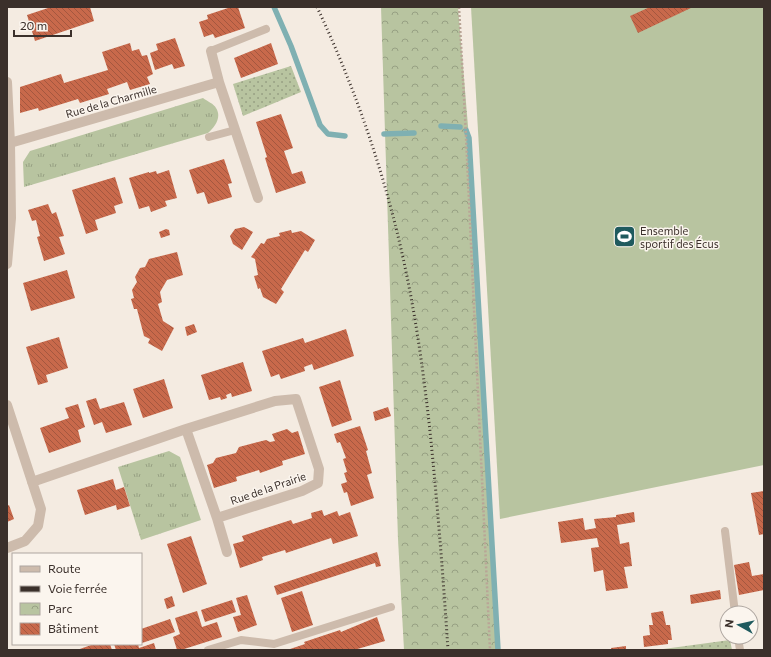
<svg xmlns="http://www.w3.org/2000/svg" width="771" height="657" font-family="Commissioner,sans-serif">
<defs>
<pattern id="grass-tufts" width="24" height="20" patternUnits="userSpaceOnUse"><rect width="24" height="20" fill="#b8c4a0"/><path d="M3 7l-1-3M5 7V3M7 7l1-3M15 17l-1-3M17 17v-4M19 17l1-3" fill="none" stroke="#97a083"/></pattern>
<pattern id="park-crowns" width="20" height="18" patternUnits="userSpaceOnUse"><rect width="20" height="18" fill="#b8c4a0"/><path d="M2 6a3 3 0 1 1 6 0M12 15a3 3 0 1 1 6 0" fill="none" stroke="#97a083"/></pattern>
<pattern id="garden-dots" width="8" height="8" patternUnits="userSpaceOnUse"><rect width="8" height="8" fill="#b8c4a0"/><path d="M2 2h.1M6 6h.1" fill="none" stroke="#97a083" stroke-width="1.8" stroke-linecap="round"/></pattern>
<pattern id="building-back-hatch" width="6" height="6" patternUnits="userSpaceOnUse"><rect width="6" height="6" fill="#c8694b"/><path d="M-1 5l2 2M0 0l6 6M5-1l2 2" fill="none" stroke="#a4573f"/></pattern>
</defs>
<rect width="100%" height="100%" fill="#f4ebe1"/>
<path fill="url(#grass-tufts)" d="M203 98C207 101 214 104 216 108 222 117 215 127 208 133L24 187 23 162 30 151Z
M169 451 180 457 201 520 141 540 118 467Z"/>
<path fill="url(#park-crowns)" d="M381 7H458L469 138 498 650H404L398 539Z"/>
<path fill="url(#garden-dots)" d="M291 66 301 92 243 116 233 84Z
M730 640 732 650H656Z"/>
<path fill="#b8c4a0" d="M471 7H764V465L500 519Z"/>
<g fill="none" stroke-linecap="round" stroke-linejoin="round">
<path stroke="#7fb0b2" stroke-width="5.5" d="M274 7 291 46 320 125 328 134 345 136
M441 126 460 127
M466 130 469 138 498 650
M384 134 414 133"/>
</g>
<path fill="url(#building-back-hatch)" d="M51 7H90L94 21 35 41 27 15Z
M231 7H238L245 28 215 38 213 34 204 37 199 22 208 19 207 15Z
M650 7H693L638 33 630 16Z
M175 38 185 66 174 69 172 64 155 70 150 53 158 50 156 44Z
M130 43 132 51 139 49 142 56 147 55 153 74 147 77 150 84 130 90 127 82 107 89 109 94 80 103 78 99 39 111 38 108 20 113V87L61 74 64 83 108 70 102 52Z
M271 43 278 64 241 78 234 58Z
M281 114 293 148 284 151 292 174 302 171 306 183 276 193 265 158 267 157 256 122Z
M224 159 232 183 228 184 232 197 208 204 204 192 197 194 189 170Z
M169 170 177 198 165 201 167 206 151 212 149 206 139 209 129 178 149 172V173L156 171 157 174Z
M115 177 123 203 114 206 116 213 95 220 98 230 86 234 72 190Z
M48 204 52 214 56 212 64 236 59 237 65 254 44 261 37 237 40 236 36 220 32 221 28 210Z
M244 227 253 232 242 250 233 244 230 236 235 229Z
M166 229 169 230 170 235 161 238 159 232Z
M291 230 292 233 301 231 315 240 308 252 305 250 281 289 284 292 276 304 263 297 260 288 258 289 254 276 258 275 255 259 251 257 261 243 264 244 267 239 280 236 279 233Z
M177 252 183 275 167 280 160 292 162 302 158 304 163 321 174 328 162 351 148 343 150 339 144 336 137 309H134L131 299 134 298 132 290 137 282 135 277 140 268 145 267 149 259Z
M67 270 75 298 31 311 23 283Z
M194 324 197 332 187 336 185 327Z
M346 329 354 356 314 370 312 364 304 367 305 371 281 379 279 374 271 377 262 351 303 338 305 343Z
M59 337 68 368 46 375 48 382 38 385 26 347Z
M243 362 252 391 232 397 231 393 226 395 227 398 221 400 220 397 209 400 201 375Z
M164 379 173 408 143 418 133 389Z
M340 380 352 420 332 427 319 387Z
M96 398 100 409 124 402 132 425 106 433 102 422 94 425 86 401Z
M78 404 85 427 78 430 81 442 49 453 40 428 69 418 65 408Z
M388 407 391 416 375 421 373 412Z
M360 426 368 450 366 451 372 473 367 475 374 498 351 506 347 492 344 493 341 484 347 482 344 473 347 472 343 459 346 458 340 442 337 443 334 434Z
M287 429 292 433 298 431 305 454 282 461 283 465 260 473 259 470 236 477 237 481 214 488 207 465 213 463 216 458 236 453 239 447 266 440 270 442 275 441 272 434Z
M113 479 116 490 124 487 130 506 117 510 116 505 85 515 77 490Z
M764 491V534L759 535 751 493Z
M9 505 14 519 7 522V506Z
M322 510 324 516 337 511 339 516 350 512 358 536 333 544 331 538 286 553 285 550 262 557 263 560 240 568 233 544 244 541 242 536 291 520 293 524 312 518 311 513Z
M634 512 635 522 617 525 620 544 629 542 632 566 624 567 628 588 606 591 603 570 594 572 591 548 599 547 597 538 561 543 558 522 583 518 585 530 596 528 594 519 616 517V515Z
M191 536 207 584 183 593 167 544Z
M377 552 381 566 376 567 375 563 277 595 274 586Z
M749 562 752 576 764 574V590L739 595 734 565Z
M720 590 721 599 691 604 690 595Z
M302 591 313 625 292 632 281 598Z
M247 595 257 625 238 632 233 617 241 615 236 598Z
M172 596 175 606 167 609 164 599Z
M232 600 236 612 205 622 201 610Z
M197 611 202 627 217 622 222 637 181 650H177L173 637 180 634 175 618Z
M663 611 666 625H670L672 640H668V644L644 647 643 636 650 635 649 625H653L651 613Z
M377 617 385 641 354 650H287L305 644 304 642 340 630 341 632Z
M170 619 175 632 142 643 141 629Z
M154 643 156 650H116L114 644H138L139 648Z
M94 644H110L112 650H77Z
M626 646V650H611V648Z"/>
<g fill="none" stroke-linecap="round" stroke-linejoin="round">
<path stroke="#b9a596" stroke-width="2.5" stroke-dasharray="2 2" stroke-linecap="butt" d="M459 7 465 116 490 650"/>
<path stroke="#cdbbac" stroke-width="8" d="M211 51 266 29
M209 137 235 130
M725 531 735 613
M738 637 740 650
M208 650 241 640 274 644 391 607"/>
<path stroke="#cdbbac" stroke-width="10" d="M211 51 219 82
M7 82 10 143 11 218 7 264
M10 143 219 82 258 198
M7 405 41 509 38 526 25 541 7 548
M32 482 186 429 275 401 296 399 319 469 318 483 302 491 217 518 186 429
M217 518 227 552"/>
<path stroke="#3b302b" stroke-width="3" stroke-dasharray="1 3" stroke-linecap="butt" d="M317 7C356 90 386 177 405 267 416 318 423 370 429 422 437 498 443 574 448 650"/>
</g>
<defs>
<symbol id="stadium-square" viewBox="-11 -11 22 22"><rect x="-9" y="-9" width="18" height="18" rx="4" fill="#1f5a5e" stroke="#fbf5ee"/><path d="M0-5a6.5 5 0 1 0 0 10a6.5 5 0 1 0 0-10ZM-3.5-1.8h7v3.6h-7Z" fill="#fff"/></symbol>
</defs>
<g fill-rule="evenodd">
<use href="#stadium-square" x="612" y="224" width="25" height="25"/>
</g>
<g text-anchor="middle" dominant-baseline="central" stroke-width="3" stroke-linejoin="round" paint-order="stroke">
<g font-size="11" fill="#3b302b" stroke="#fbf5ee">
<text transform="translate(111 101) rotate(-16)">Rue de la Charmille</text>
<text transform="translate(268 488) rotate(-19)">Rue de la Prairie</text>
</g>
<g font-size="11" fill="#3b302b" stroke="#fbf5ee" text-anchor="start">
<text x="640" y="230">Ensemble<tspan x="640" dy="13">sportif des Écus</tspan></text>
</g>
</g>
<rect width="771" height="657" fill="none" stroke="#3b302b" stroke-width="16"/>
<rect x="12" y="553" width="130" height="92" fill="#fbf5ee" stroke="#aea6a0"/>
<rect x="20" y="566" width="20" height="6" fill="#cdbbac" stroke="#aea6a0"/>
<text x="48" y="573" font-size="12" fill="#3b302b">Route</text>
<rect x="20" y="586" width="20" height="6" fill="#3b302b" stroke="#aea6a0"/>
<text x="48" y="593" font-size="12" fill="#3b302b">Voie ferrée</text>
<rect x="20" y="603" width="20" height="12" fill="url(#park-crowns)" stroke="#aea6a0"/>
<text x="48" y="613" font-size="12" fill="#3b302b">Parc</text>
<rect x="20" y="623" width="20" height="12" fill="url(#building-back-hatch)" stroke="#aea6a0"/>
<text x="48" y="633" font-size="12" fill="#3b302b">Bâtiment</text>
<g transform="translate(739 625) rotate(278)"><circle r="19" fill="#fbf5ee" stroke="#aea6a0"/>
<path d="M0-3L7 15L0 10L-7 15Z" fill="#1f5a5e"/>
<text y="-6" font-size="11" font-weight="bold" text-anchor="middle" fill="#3b302b">N</text>
</g>
<path d="M14 30v6h57v-6" fill="none" stroke="#3b302b" stroke-width="2"/>
<text x="20" y="30" font-size="12" fill="#3b302b" stroke="#fbf5ee" stroke-width="3" paint-order="stroke">20 m</text>
</svg>
